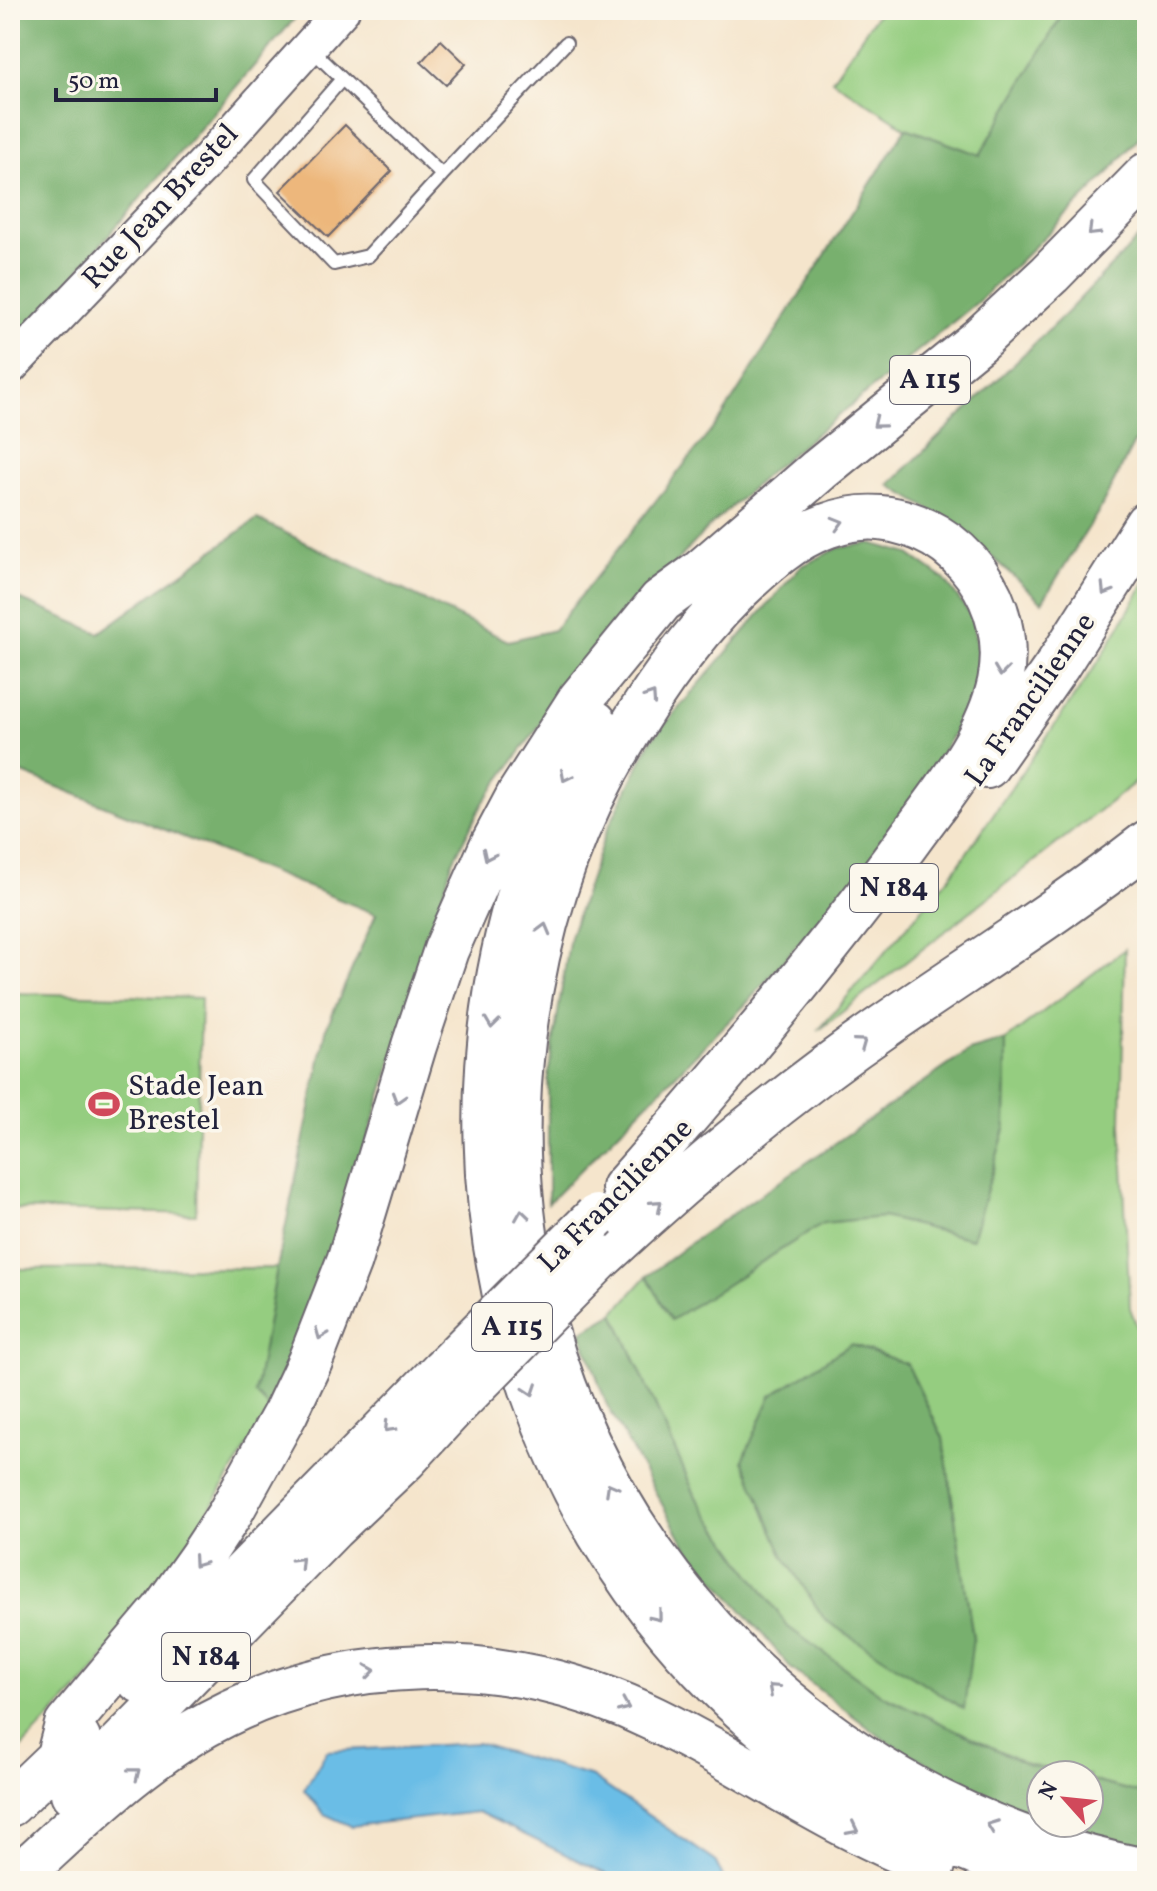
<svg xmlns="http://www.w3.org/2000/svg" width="1157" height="1891" font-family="Vollkorn,serif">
<rect width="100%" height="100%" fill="#fbf7ec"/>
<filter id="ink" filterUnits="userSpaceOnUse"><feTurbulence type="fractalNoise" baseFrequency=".0125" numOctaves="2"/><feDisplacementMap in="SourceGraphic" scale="16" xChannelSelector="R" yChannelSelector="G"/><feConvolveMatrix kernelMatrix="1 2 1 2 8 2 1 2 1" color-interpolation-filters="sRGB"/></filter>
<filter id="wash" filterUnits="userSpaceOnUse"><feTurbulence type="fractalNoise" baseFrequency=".006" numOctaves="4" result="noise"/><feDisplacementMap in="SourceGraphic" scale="32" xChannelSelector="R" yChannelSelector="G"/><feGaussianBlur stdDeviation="1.8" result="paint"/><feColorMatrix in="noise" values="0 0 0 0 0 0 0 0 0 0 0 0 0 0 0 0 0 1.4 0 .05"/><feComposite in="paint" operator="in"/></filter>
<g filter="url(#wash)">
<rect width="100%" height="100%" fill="#f5e5cc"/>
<path fill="#95cd80" stroke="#5c785e" stroke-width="2" fill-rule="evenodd" d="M880 10H1065L980 155 906 128 832 80Z
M1147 579V773L818 1031 952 874 1101 658Z
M1125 949 1121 1124 1130 1308 1147 1353V1795L1089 1780V1775H1071L1027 1764 882 1695 788 1627 696 1497 614 1313 647 1276 671 1319 823 1223 883 1217 972 1239 1005 1129 1006 1040ZM851 1344 907 1364 943 1438 973 1638 771 1396Z
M10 993 201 998 196 1214 10 1209Z
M277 1268 256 1393 270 1409 179 1560 89 1677 10 1760V1269Z"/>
<path fill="#78b06e" stroke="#4d6954" stroke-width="2" d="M10 10H302L10 350Z
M1065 10H1147V128L1104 178 980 300 773 469 708 528 648 592 555 704 483 803 452 863 428 947 315 1306 270 1409 255 1394 277 1268 327 1026 376 914 10 768V595L99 633 257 519 508 641 554 630 721 418 906 128 980 155Z
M1147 229V418L1100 509 1042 602 956 525 889 485 1067 312Z
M870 543 909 554 944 579 972 617 979 658 973 702 888 840 746 1004 548 1203V1076L570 936 606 832 652 739 800 567 838 548Z
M1006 1040 1005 1129 972 1239 883 1217 823 1223 671 1320 647 1276 693 1241 969 1051Z
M614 1313 696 1497 788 1627 882 1695 1027 1764 1071 1775H1041V1817L1012 1808 886 1741 792 1669 683 1542 606 1403 581 1332Z
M851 1344 907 1364 943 1438 973 1638 964 1709 825 1620 783 1555 743 1460 771 1396Z
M1089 1780 1147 1795V1849L1061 1823H1089Z"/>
<path fill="#6abde6" stroke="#467090" stroke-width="2" d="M477 1743 592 1777 715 1861 725 1881H620L478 1812 351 1826 324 1814 304 1790 327 1751Z"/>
<g id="blocks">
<path fill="#edb77b" d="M441 40 466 64 446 85 421 62Z
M345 125 392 171 328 237 280 191Z"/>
</g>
</g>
<g filter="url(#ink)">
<use href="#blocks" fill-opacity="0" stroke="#6c666e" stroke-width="2"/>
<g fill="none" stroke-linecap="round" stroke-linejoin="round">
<defs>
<path id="lane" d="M310 48 442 175 368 256 334 264 254 180 342 79
M442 175 566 43"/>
<path id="secondary" d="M10 367 205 163 342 10"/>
<path id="highway" d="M595 723C567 773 541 825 523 880 417 1219 545 1598 849 1790 910 1828 977 1856 1045 1878
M987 766 1057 666 1147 524
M624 1188C722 1077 818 963 906 844 941 795 987 743 1000 682 1016 604 961 526 880 518 845 515 808 530 780 552 707 609 650 691 605 772 560 855 534 947 523 1041 475 1440 756 1799 1147 1871
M600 1258C692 1172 789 1091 893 1020 978 962 1065 907 1147 843
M139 1680 443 1370
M58 1759 67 1725 163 1611 200 1559 229 1515 286 1412 310 1361 349 1261 414 1046 446 950 493 844 519 795 580 700 661 601 701 572 819 470 978 341 1050 274 1147 175
M73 1793 332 1528 405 1459 454 1406
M10 1804 78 1739
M14 1881C70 1830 125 1774 190 1734 331 1648 508 1647 654 1719 748 1765 834 1827 933 1865"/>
</defs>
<use href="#lane" stroke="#6c666e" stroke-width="16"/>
<use href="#secondary" stroke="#6c666e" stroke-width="38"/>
<use href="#highway" stroke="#6c666e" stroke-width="48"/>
<use href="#lane" stroke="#fff" stroke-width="12"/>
<use href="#secondary" stroke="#fff" stroke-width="34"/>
<use href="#highway" stroke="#fff" stroke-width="44"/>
<defs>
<path id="highway-bridge" d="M443 1370 596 1217
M454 1406 600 1258"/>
</defs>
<use href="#highway-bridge" stroke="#6c666e" stroke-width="48" stroke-linecap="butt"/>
<use href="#highway-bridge" stroke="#fff" stroke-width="44"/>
</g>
<defs><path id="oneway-chevron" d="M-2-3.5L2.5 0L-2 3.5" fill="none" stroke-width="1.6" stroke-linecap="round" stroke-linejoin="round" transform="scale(2)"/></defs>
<g stroke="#9c9ca7">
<use href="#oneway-chevron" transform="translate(1093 231) rotate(135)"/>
<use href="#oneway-chevron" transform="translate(878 423) rotate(141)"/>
<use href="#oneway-chevron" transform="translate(838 523) rotate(-16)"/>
<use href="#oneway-chevron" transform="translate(1106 590) rotate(122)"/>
<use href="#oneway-chevron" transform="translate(1001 671) rotate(97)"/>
<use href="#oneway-chevron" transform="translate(651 697) rotate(-56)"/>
<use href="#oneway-chevron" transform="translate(566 776) rotate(117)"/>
<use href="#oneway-chevron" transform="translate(488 855) rotate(115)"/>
<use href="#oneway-chevron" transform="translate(544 929) rotate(-75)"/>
<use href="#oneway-chevron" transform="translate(492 1023) rotate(97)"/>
<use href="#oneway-chevron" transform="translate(861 1043) rotate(-36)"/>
<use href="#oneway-chevron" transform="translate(398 1098) rotate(107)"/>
<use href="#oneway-chevron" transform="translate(657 1205) rotate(-41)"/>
<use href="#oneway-chevron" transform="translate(522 1215) rotate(-98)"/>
<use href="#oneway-chevron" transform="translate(321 1334) rotate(112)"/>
<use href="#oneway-chevron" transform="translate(531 1390) rotate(71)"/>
<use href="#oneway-chevron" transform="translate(389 1427) rotate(134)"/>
<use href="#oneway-chevron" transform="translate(611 1488) rotate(-119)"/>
<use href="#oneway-chevron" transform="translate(198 1562) rotate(125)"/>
<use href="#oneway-chevron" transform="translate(299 1562) rotate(-46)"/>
<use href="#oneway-chevron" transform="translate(657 1616) rotate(51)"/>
<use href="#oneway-chevron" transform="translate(370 1671) rotate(-8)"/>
<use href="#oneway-chevron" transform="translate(773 1689) rotate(-138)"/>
<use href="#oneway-chevron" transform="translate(624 1706) rotate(23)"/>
<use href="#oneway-chevron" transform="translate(135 1773) rotate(-38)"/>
<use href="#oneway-chevron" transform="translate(992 1826) rotate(-159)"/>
<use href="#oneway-chevron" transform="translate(853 1829) rotate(27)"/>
</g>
</g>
<defs>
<symbol id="stadium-bare" viewBox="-9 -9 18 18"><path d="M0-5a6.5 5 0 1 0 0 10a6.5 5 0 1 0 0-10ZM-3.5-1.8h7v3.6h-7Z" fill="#d1495b" stroke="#fbf7ec" stroke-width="2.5" paint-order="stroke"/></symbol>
</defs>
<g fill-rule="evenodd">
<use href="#stadium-bare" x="82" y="1082" width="44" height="44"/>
</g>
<g text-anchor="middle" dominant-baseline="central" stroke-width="7" stroke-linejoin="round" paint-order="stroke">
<g fill="#fbf7ec" stroke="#636270" stroke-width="2">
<rect x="890" y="356" width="80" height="48" rx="6"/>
<rect x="850" y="864" width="88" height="48" rx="6"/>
<rect x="472" y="1303" width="80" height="48" rx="6"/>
<rect x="162" y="1633" width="88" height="48" rx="6"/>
</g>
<g font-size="28" font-weight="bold" fill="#22223b">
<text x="930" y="380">A 115</text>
<text x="894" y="888">N 184</text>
<text x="512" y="1327">A 115</text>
<text x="206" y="1657">N 184</text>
</g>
<g font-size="30" fill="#22223b" stroke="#fbf7ec">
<text transform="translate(161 207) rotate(-47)">Rue Jean Brestel</text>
<text transform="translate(1031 700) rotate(-55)">La Francilienne</text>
<text transform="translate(616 1196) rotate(-45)">La Francilienne</text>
</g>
<g font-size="30" fill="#22223b" stroke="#fbf7ec" text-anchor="start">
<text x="128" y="1087">Stade Jean<tspan x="128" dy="34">Brestel</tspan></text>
</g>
</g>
<rect width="1157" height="1891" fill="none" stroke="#fbf7ec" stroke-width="40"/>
<g transform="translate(1065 1799) rotate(297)"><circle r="38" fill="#fbf7ec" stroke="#a4a2a5" stroke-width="2"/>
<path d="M0-6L14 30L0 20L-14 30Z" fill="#d1495b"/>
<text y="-12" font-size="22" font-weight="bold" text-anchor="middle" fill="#22223b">N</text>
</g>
<path d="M56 88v12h160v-12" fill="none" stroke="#22223b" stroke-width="4"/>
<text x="68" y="88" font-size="24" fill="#22223b" stroke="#fbf7ec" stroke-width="6" paint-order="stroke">50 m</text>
</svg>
